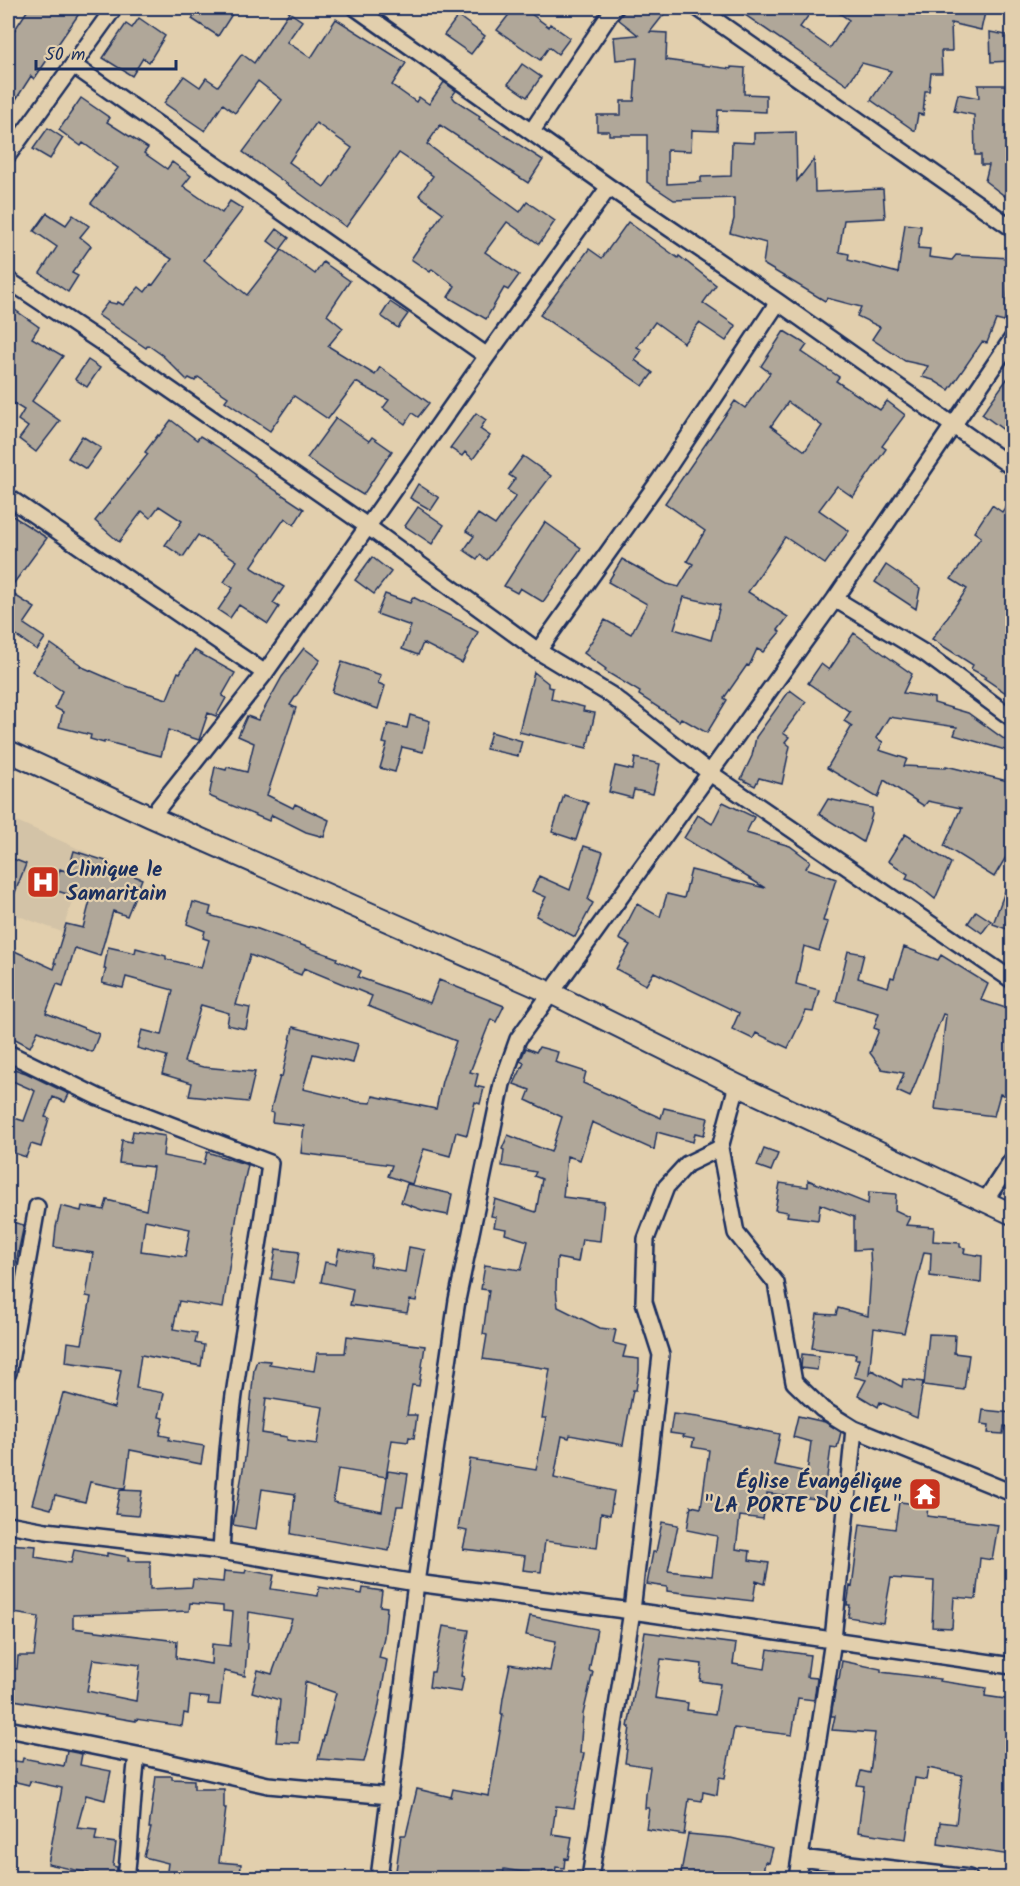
<svg xmlns="http://www.w3.org/2000/svg" width="1020" height="1886" font-family="Kalam,sans-serif">
<rect width="100%" height="100%" fill="#e2cfad"/>
<filter id="ink" filterUnits="userSpaceOnUse"><feTurbulence type="fractalNoise" baseFrequency=".0167" numOctaves="2"/><feDisplacementMap in="SourceGraphic" scale="12" xChannelSelector="R" yChannelSelector="G"/><feConvolveMatrix kernelMatrix="1 2 1 2 8 2 1 2 1" color-interpolation-filters="sRGB"/></filter>
<g filter="url(#ink)">
<path fill="#d3c3a7" d="M12 819 88 853 62 932 8 912V833Z"/>
<path fill="#b0a799" stroke="#1b2f5e" stroke-width="1.5" fill-rule="evenodd" d="M29 8H83L34 79 31 76 8 112V40Z
M200 8H236L218 36 192 19Z
M514 8H523L549 27 550 24 570 38 558 54 549 47 540 60 497 30Z
M627 8H669L650 32 667 33 666 60 731 69V67L745 68 744 94 766 95V112L718 110 717 131 692 130 691 151 667 150V184L701 182V177L731 176 732 142 754 143V133L796 132 797 181 814 159 815 192 883 189 885 218 844 220 839 252 849 254 848 260 898 273 905 224 921 226 918 248 930 249 929 257 952 260 956 255 1010 258 1007 302 1012 303V309L1004 322 996 320 987 343 982 342 949 390 933 380 922 377 928 366 905 361 872 339 880 327 857 316 861 307 827 298 825 301 763 264 766 243 730 233 734 219V198L674 200 647 182V135H609V131H597V115H621V101H634L637 58 616 60 614 37 638 35 618 19Z
M735 8H814L800 27 830 48 849 20 832 8H986L981 30 951 23 952 51H941L942 73H931L929 91H925L923 115 918 114 915 131 871 100 891 71 862 63 847 85Z
M289 12 302 21 287 42 311 58 336 19 406 63 392 85 416 102 419 97 429 104 444 82 456 91 452 96 455 100 480 116 479 119 543 160 528 183 440 125 427 144 520 212 527 202 555 221 539 244 507 222 485 252 519 275 508 290 504 288 486 319 448 297 455 286 432 269 430 272 411 259 443 213 419 195 433 176 399 153 346 227 243 152 282 100 258 81 235 113 223 104 205 131 164 103 184 76 200 87 206 78 218 86 242 54 254 63ZM316 123 352 148 324 187 289 162Z
M458 16 485 36 471 54 444 35Z
M139 18 165 36 149 62 143 58 132 76 103 58 126 24 132 28Z
M990 32 1012 36 1011 61 991 62Z
M522 64 541 77 527 97 508 84Z
M978 85H1005V104L1012 105 1006 197 985 181 989 165H981V155H975L974 115 954 111 958 94 979 98Z
M81 98 110 118 107 122 148 148 144 153 167 169 172 162 191 176 183 186 222 213 230 201 243 209 204 260 247 295 282 250 315 274 323 262 350 281 327 315 343 328 328 346 375 375 380 367 429 403 418 417 412 413 405 424 383 408 389 400 356 382 328 419 294 396 270 431 225 401 228 397 198 377 195 381 189 378 187 380 162 355 148 345 146 348 98 315 108 302 116 304 118 302 123 305 139 287 145 292 151 284 153 285 172 259 141 240 91 203 118 168 83 143 81 146 59 130Z
M48 128 63 138 50 159 33 149Z
M47 213 66 225 73 215 89 226 80 237 91 246 72 273 78 276 68 292 40 273 57 247 34 231Z
M628 222 678 258 679 256 716 285 703 303 736 326 726 341 699 323 684 343 655 322 637 347 642 350 635 360 653 373 643 386 540 315 589 249 602 258Z
M277 229 289 238 280 250 268 241Z
M390 302 408 314 398 328 381 316Z
M8 305 39 327 32 338 63 356 32 401 60 421 36 452 19 439 28 427 18 420 24 410 8 400Z
M784 331 807 345 802 352 839 377 836 381 880 410 887 401 905 415 882 446 886 449 853 497 837 486 819 510 849 531 825 564 785 537 748 592 788 617 778 630 780 632 763 652 757 649 749 666 747 665 724 698 727 700 707 733 681 718 679 721 639 695 640 692 605 671 606 669 584 653 605 620 631 634 647 604 608 582 622 559 667 584 679 587 693 564 687 561 705 531 665 503 735 401 745 408 770 373 761 366ZM788 402 822 426 805 451 771 426ZM684 597 720 605 711 640 674 629Z
M88 360 100 368 87 387 75 379Z
M1012 372V436L982 414Z
M476 413 486 420 480 429 490 436 473 459 465 452 462 456 450 448Z
M336 418 369 441 372 437 392 451 363 495 340 481 307 458Z
M171 420 197 440 200 436 218 447 255 474 254 476 304 509 294 525 285 518 251 567 284 587 273 603 279 607 268 624 239 605 230 618 218 610 233 588 224 582 237 561 198 535 183 557 165 545 182 521 159 506 150 518 142 511 119 542 95 521 148 454 145 452 158 435 159 436Z
M82 436 101 448 86 469 68 458Z
M523 456 551 476 487 560 480 555 477 559 464 550 474 536 466 531 478 514 495 525 516 496 507 490 515 479 509 475Z
M418 484 439 498 431 510 410 498Z
M1012 497V697L984 678 986 677 971 669 973 665 932 639 967 589 951 579 981 537 974 532 992 505 1002 512Z
M418 507 444 525 432 544 405 526Z
M8 513 47 538 8 591 35 608 24 624 45 638 37 650 8 630Z
M545 522 581 548 543 602 520 588 517 593 504 586Z
M372 557 391 572 374 594 355 580Z
M886 565 920 588 916 609 875 582Z
M385 594 410 603 413 597 464 623 463 624 478 632 462 663 423 643 418 655 402 649 411 626 377 614Z
M854 633 912 674 903 693 934 698V703L968 713 1012 745V752L954 735 957 727 889 717 876 738 883 742 879 750 907 759 904 766 946 768V766L1012 782V847L994 877 944 846 961 808 928 801 924 806 884 780 878 798 827 768 852 726 844 721 850 712 808 683 821 664 829 670Z
M51 644 81 665 80 666 126 686 167 699 178 672 180 673 194 650 235 673 222 696 226 698 216 716 208 713 199 740 168 730 161 756 104 741V743L90 739 91 735 59 727 63 712 55 708 62 691 32 671Z
M304 648 320 660 290 705 296 708 267 795 293 808 295 804 329 820 324 837 306 832 272 815 269 821 209 796 215 767 226 770 227 767 247 772 254 743 238 736 247 716 258 720 282 677Z
M342 662 381 675 378 683 385 686 378 709 332 692Z
M534 672 548 683V687L553 688 551 699 584 707 583 711 595 713 587 748 519 732Z
M790 690 806 702 783 733 789 737 785 742 790 746 782 784 759 778 755 786 741 779 752 756 756 737Z
M410 715 430 721 423 752 402 747 395 772 380 768 387 744 383 743 388 724 407 728Z
M491 732 522 741 518 756 486 749Z
M635 758 660 764 653 794 634 790 632 798 609 792 615 766 633 770Z
M564 795 588 803 576 840 552 832Z
M828 799 872 808V815L863 842 819 814Z
M723 802 754 817 746 833 790 846 810 861 806 868 836 879 823 921 828 922 819 951 804 946 796 984 819 990 813 1012 806 1011 788 1048 756 1033 753 1039 732 1029 739 1013 654 972 646 985 616 969 630 945 619 939 637 904 660 917 667 894 684 898 691 870 765 888 684 838 698 815 712 824Z
M905 834 951 863 935 899 914 882 906 879 908 874 888 861Z
M584 846 603 852 588 900 593 903 575 937 536 916 546 897 532 891 539 876 570 890Z
M74 851 109 862 108 866 142 879 127 916 113 911 100 956 75 948 63 986 57 984 46 1013 99 1034 92 1052 38 1031 30 1047 8 1035V948L54 969 56 963H54L66 924 83 928 90 901 54 890 60 869 68 872Z
M8 857 26 864 9 908H8Z
M1011 875H1012V931L993 924Z
M193 902 211 907 209 915 258 929 337 958 336 960 361 971 358 977 430 1003 439 980 504 1006 496 1022 491 1019 470 1072 478 1074 475 1086 484 1088 480 1104 475 1102 467 1135 456 1132 450 1156 424 1149 412 1184 388 1176 392 1165 301 1153 304 1126 272 1122 273 1113 270 1112 280 1076 282 1077 293 1027 358 1044 353 1063 313 1054 303 1089 358 1102 371 1103 373 1096 436 1109 442 1081 456 1041 368 1006 372 996 304 968 301 975 250 955 236 1005 250 1008 246 1029 227 1025 229 1013 201 1005 184 1062 203 1067 255 1072 248 1102 189 1096 192 1083 162 1074 167 1056 137 1048 142 1030 162 1035 173 990 126 977 123 988 102 983 106 969H104L108 947 135 953 136 948 166 956V959L201 968 209 940 203 938 205 931 187 924Z
M976 911 991 921 982 933 968 923Z
M904 947 938 960 941 955 988 984 981 1000 1012 1010V1098L1000 1094 994 1116 935 1109 946 1015 943 1014 910 1097 897 1091 904 1073 882 1069 870 1053 879 1030 874 1028 879 1013 836 1001 848 951 864 954 858 978 888 987 891 977 894 978Z
M539 1047 558 1052 555 1062 586 1072 583 1083 661 1118 664 1108 708 1118 704 1135 695 1133 693 1142 657 1132 654 1150 592 1122 580 1160 567 1156 563 1197 604 1202 600 1241 582 1239 578 1262 557 1258 556 1289 558 1307 600 1328 616 1330 613 1343 626 1346 623 1357 639 1359V1371L636 1390H633L623 1445 570 1435 569 1438 562 1436 554 1478 614 1491 610 1515 601 1513 597 1548 545 1541 541 1572 523 1570 525 1556 463 1549 467 1531 458 1529 470 1459 536 1470 546 1418H542L550 1369 483 1359 487 1335 483 1334 489 1290 481 1289 485 1265 521 1270 528 1241 505 1234 506 1229 494 1227 496 1217 491 1216 495 1199 536 1212 542 1179 534 1176 536 1172 502 1166 504 1150 502 1149 508 1135 551 1152 562 1117 526 1100 530 1090 514 1084 524 1063 520 1061 526 1048 536 1052Z
M8 1067 26 1073 69 1094 65 1102 53 1097 45 1117 49 1118 41 1147 31 1144 26 1157 8 1151V1129L11 1117 24 1121 35 1091 8 1079Z
M133 1131 165 1136 163 1156 204 1164 207 1152 248 1165 238 1208 223 1308 179 1301 173 1329 197 1333 195 1343 204 1345 201 1366 141 1355 136 1388 164 1393 159 1417 164 1418 160 1435 170 1437 169 1440 204 1446 201 1464 130 1450 125 1489 90 1482 85 1502 55 1495 51 1509 32 1504 63 1393 114 1408 121 1370 66 1362 68 1342 82 1344 91 1297 86 1296 93 1253 54 1247 56 1227 61 1206 81 1211 82 1206 104 1210 107 1200 146 1210 153 1167 119 1163 122 1140 131 1142ZM145 1220 190 1229 185 1257 141 1251Z
M764 1149 778 1154 771 1171 757 1166Z
M808 1180 868 1204 869 1192 896 1194 895 1210 910 1217 906 1225 934 1227 933 1241 960 1243V1247L965 1248 964 1253 982 1256 981 1283 930 1276 931 1253 924 1252 904 1333 874 1328 869 1374 872 1370 902 1387 903 1379 923 1382 917 1418 880 1402 878 1407 858 1395 866 1380 854 1377 859 1359H855L856 1354 812 1348 817 1314 836 1315 838 1308 868 1316 871 1272 870 1249 854 1250V1217L820 1204 818 1220 787 1216 788 1212 775 1210 780 1183 808 1187Z
M407 1184 452 1194 448 1215 422 1210 401 1202Z
M8 1221 24 1225 14 1272 8 1271Z
M409 1247 425 1250 416 1301 410 1300 407 1313 350 1305 353 1289 321 1282 325 1262 336 1264 339 1249 372 1255 370 1266 405 1272Z
M276 1249 299 1252 294 1283 271 1279Z
M929 1334 955 1335 954 1353 969 1355 964 1390 924 1385Z
M347 1336 425 1346 419 1386 412 1385 407 1415H417L414 1438 409 1437 408 1442 392 1440 386 1477 338 1469 333 1502 382 1511 388 1471 408 1474 403 1506H397L389 1551 291 1534 295 1494 262 1489 256 1529 233 1525 245 1458 254 1369 257 1360 270 1361 269 1364 314 1371 317 1353H345ZM266 1398 323 1407 317 1444 287 1440V1437L262 1433Z
M802 1354 819 1356 817 1370 801 1368Z
M983 1410 1012 1413V1427L1004 1426 1003 1434 988 1433 989 1425 981 1424Z
M673 1414 698 1417 780 1434 774 1465 807 1472 811 1442 793 1437 798 1416 825 1422 841 1432 837 1448 831 1447 824 1500 767 1493 763 1519 740 1516 736 1549 750 1551 749 1560 769 1563 765 1584 756 1581 753 1601 667 1591V1587L647 1584 653 1552H656L662 1522 678 1525 668 1571 712 1576 717 1536 687 1530 691 1506 701 1508 709 1450 692 1447 694 1439 683 1437 684 1435 670 1433Z
M120 1490 142 1491 138 1516 115 1514Z
M899 1502 928 1505 927 1516 998 1525 992 1560 980 1558 976 1599 954 1597 952 1628 932 1627 934 1581 891 1578 883 1623 848 1617 850 1605H847L850 1586 852 1587 860 1524 895 1529Z
M8 1544 36 1546 35 1557 71 1563 74 1550 107 1556V1553L129 1557 128 1561H150V1589L192 1587 193 1579 223 1582 224 1571 245 1573 246 1570 274 1575 271 1589 318 1596 319 1587 362 1594 363 1588 382 1591 380 1606 387 1607 384 1637 379 1658 387 1660 378 1710 364 1762 318 1759 336 1693 305 1682 299 1743 276 1742 280 1700 252 1692 258 1670 272 1674 292 1619 249 1612 245 1676 224 1671 220 1705 208 1704 209 1698 190 1696 188 1714 184 1713 182 1726 136 1719V1721L8 1699V1668L17 1669 18 1656H34L39 1617 8 1612ZM190 1603 223 1606V1611L233 1612 230 1646 212 1644 211 1664 176 1658 177 1641 73 1628V1615L189 1611ZM93 1659 140 1665 136 1701 87 1691Z
M530 1616 597 1629 589 1671 593 1672 583 1714 580 1753H584L574 1808 556 1806 552 1834 572 1837 568 1859 565 1858 564 1868 556 1867 555 1873 542 1871 541 1875 504 1869 503 1878H395L401 1835H406L417 1789 451 1797 453 1789 489 1796 503 1714H501L503 1698 510 1664 550 1671 556 1641 526 1635Z
M443 1626 469 1630 461 1676 464 1677 461 1692 429 1687 431 1672H434Z
M645 1632 736 1644 733 1664 765 1669 768 1649 810 1655 807 1677 817 1678 814 1700 798 1698 792 1735 734 1728 725 1778 719 1777 717 1795 703 1792 702 1801 689 1799 684 1835 646 1829 649 1808H645L646 1794 650 1767 625 1763 630 1727H628ZM661 1659 702 1664 700 1681 720 1684 715 1714 687 1710 688 1703 655 1698Z
M842 1661 881 1669V1672L940 1679 939 1681 986 1688 985 1696 1012 1700 1005 1768 1012 1769V1816L1008 1836 1012 1837 1010 1855 938 1844 940 1822 956 1824 962 1775 928 1768 926 1780 915 1778 906 1839 858 1832 864 1786 857 1785 861 1771 870 1773 875 1733 832 1730 835 1716H831L837 1679H839Z
M67 1751 82 1754 80 1765 111 1771 105 1800 86 1795 77 1828 97 1830 95 1840 116 1843 113 1866 117 1867 116 1878H88L89 1873 48 1864 62 1788 30 1781 29 1785 8 1780V1760L22 1762 23 1758 64 1766Z
M156 1776H172V1779L194 1780V1789H224V1808H226L219 1862 241 1864 240 1878H166L168 1863 144 1857 151 1828H149Z
M688 1834 731 1838 773 1848 769 1863 765 1862 762 1878 750 1875 749 1878H680Z"/>
<g fill="none" stroke-linecap="round" stroke-linejoin="round">
<defs>
<path id="minor" d="M356 8 609 187 778 302 1012 467
M698 8 1012 228
M73 65 487 356
M532 131 614 8
M8 155 114 8
M8 280 107 346 367 526 538 651 611 695 710 773 1012 980
M8 497 265 673
M835 599 926 654 1012 718
M538 651 661 478 778 302
M151 817 265 673 487 356 609 187
M8 1053 98 1097 270 1163C261 1240 245 1317 234 1395 227 1446 224 1499 221 1551
M737 1085 720 1148 687 1164 666 1187 646 1239 644 1302 661 1355 632 1611 1012 1666
M720 1148 736 1233 776 1283 794 1382 822 1409 854 1429 833 1640 797 1878
M985 1201 1012 1160
M8 1373 37 1207
M854 1429 1012 1493
M8 1524 46 1531 221 1551 416 1583 632 1611 590 1878
M8 1729 137 1755C132 1796 131 1837 126 1878
M137 1755 268 1785 390 1796
M800 1858 969 1878
M379 1878 416 1583 457 1300 502 1084 518 1039 835 599 1012 339"/>
<path id="tertiary" d="M8 751 151 817 551 993 737 1085 1012 1214"/>
</defs>
<use href="#minor" stroke="#1b2f5e" stroke-width="20"/>
<use href="#tertiary" stroke="#1b2f5e" stroke-width="24"/>
<use href="#minor" stroke="#e2cfad" stroke-width="15"/>
<use href="#tertiary" stroke="#e2cfad" stroke-width="20"/>
</g>
</g>
<defs>
<symbol id="hospital-square" viewBox="-11 -11 22 22"><rect x="-9" y="-9" width="18" height="18" rx="4" fill="#c8321e" stroke="#e2cfad"/><path d="M-5-5h3v3.5h4V-5h3V5h-3V1.5h-4V5h-3Z" fill="#fff"/></symbol>
<symbol id="temple-square" viewBox="-11 -11 22 22"><rect x="-9" y="-9" width="18" height="18" rx="4" fill="#c8321e" stroke="#e2cfad"/><path d="M0-6L5-2H3V0L6.5 2.5H4V6H1.5V3h-3V6H-4V2.5H-6.5L-3 0V-2H-5Z" fill="#fff"/></symbol>
</defs>
<g fill-rule="evenodd">
<use href="#hospital-square" x="24" y="863" width="38" height="38"/>
<use href="#temple-square" x="906" y="1475" width="38" height="38"/>
</g>
<g text-anchor="middle" dominant-baseline="central" stroke-width="4.5" stroke-linejoin="round" paint-order="stroke">
<g font-size="21" font-weight="bold" fill="#1b2f5e" stroke="#e2cfad" text-anchor="start">
<text x="66" y="870">Clinique le<tspan x="66" dy="24">Samaritain</tspan></text>
<text x="902" y="1482" text-anchor="end">Église Évangélique<tspan x="902" dy="24">"LA PORTE DU CIEL"</tspan></text>
</g>
</g>
<rect width="1020" height="1886" fill="none" stroke="#e2cfad" stroke-width="30"/>
<rect x="15" y="15" width="990" height="1856" fill="none" stroke="#1b2f5e" stroke-width="2" filter="url(#ink)"/>
<path d="M36 60v9h140v-9" fill="none" stroke="#1b2f5e" stroke-width="3"/>
<text x="45" y="60" font-size="18" fill="#1b2f5e" stroke="#e2cfad" stroke-width="4.5" paint-order="stroke">50 m</text>
</svg>
